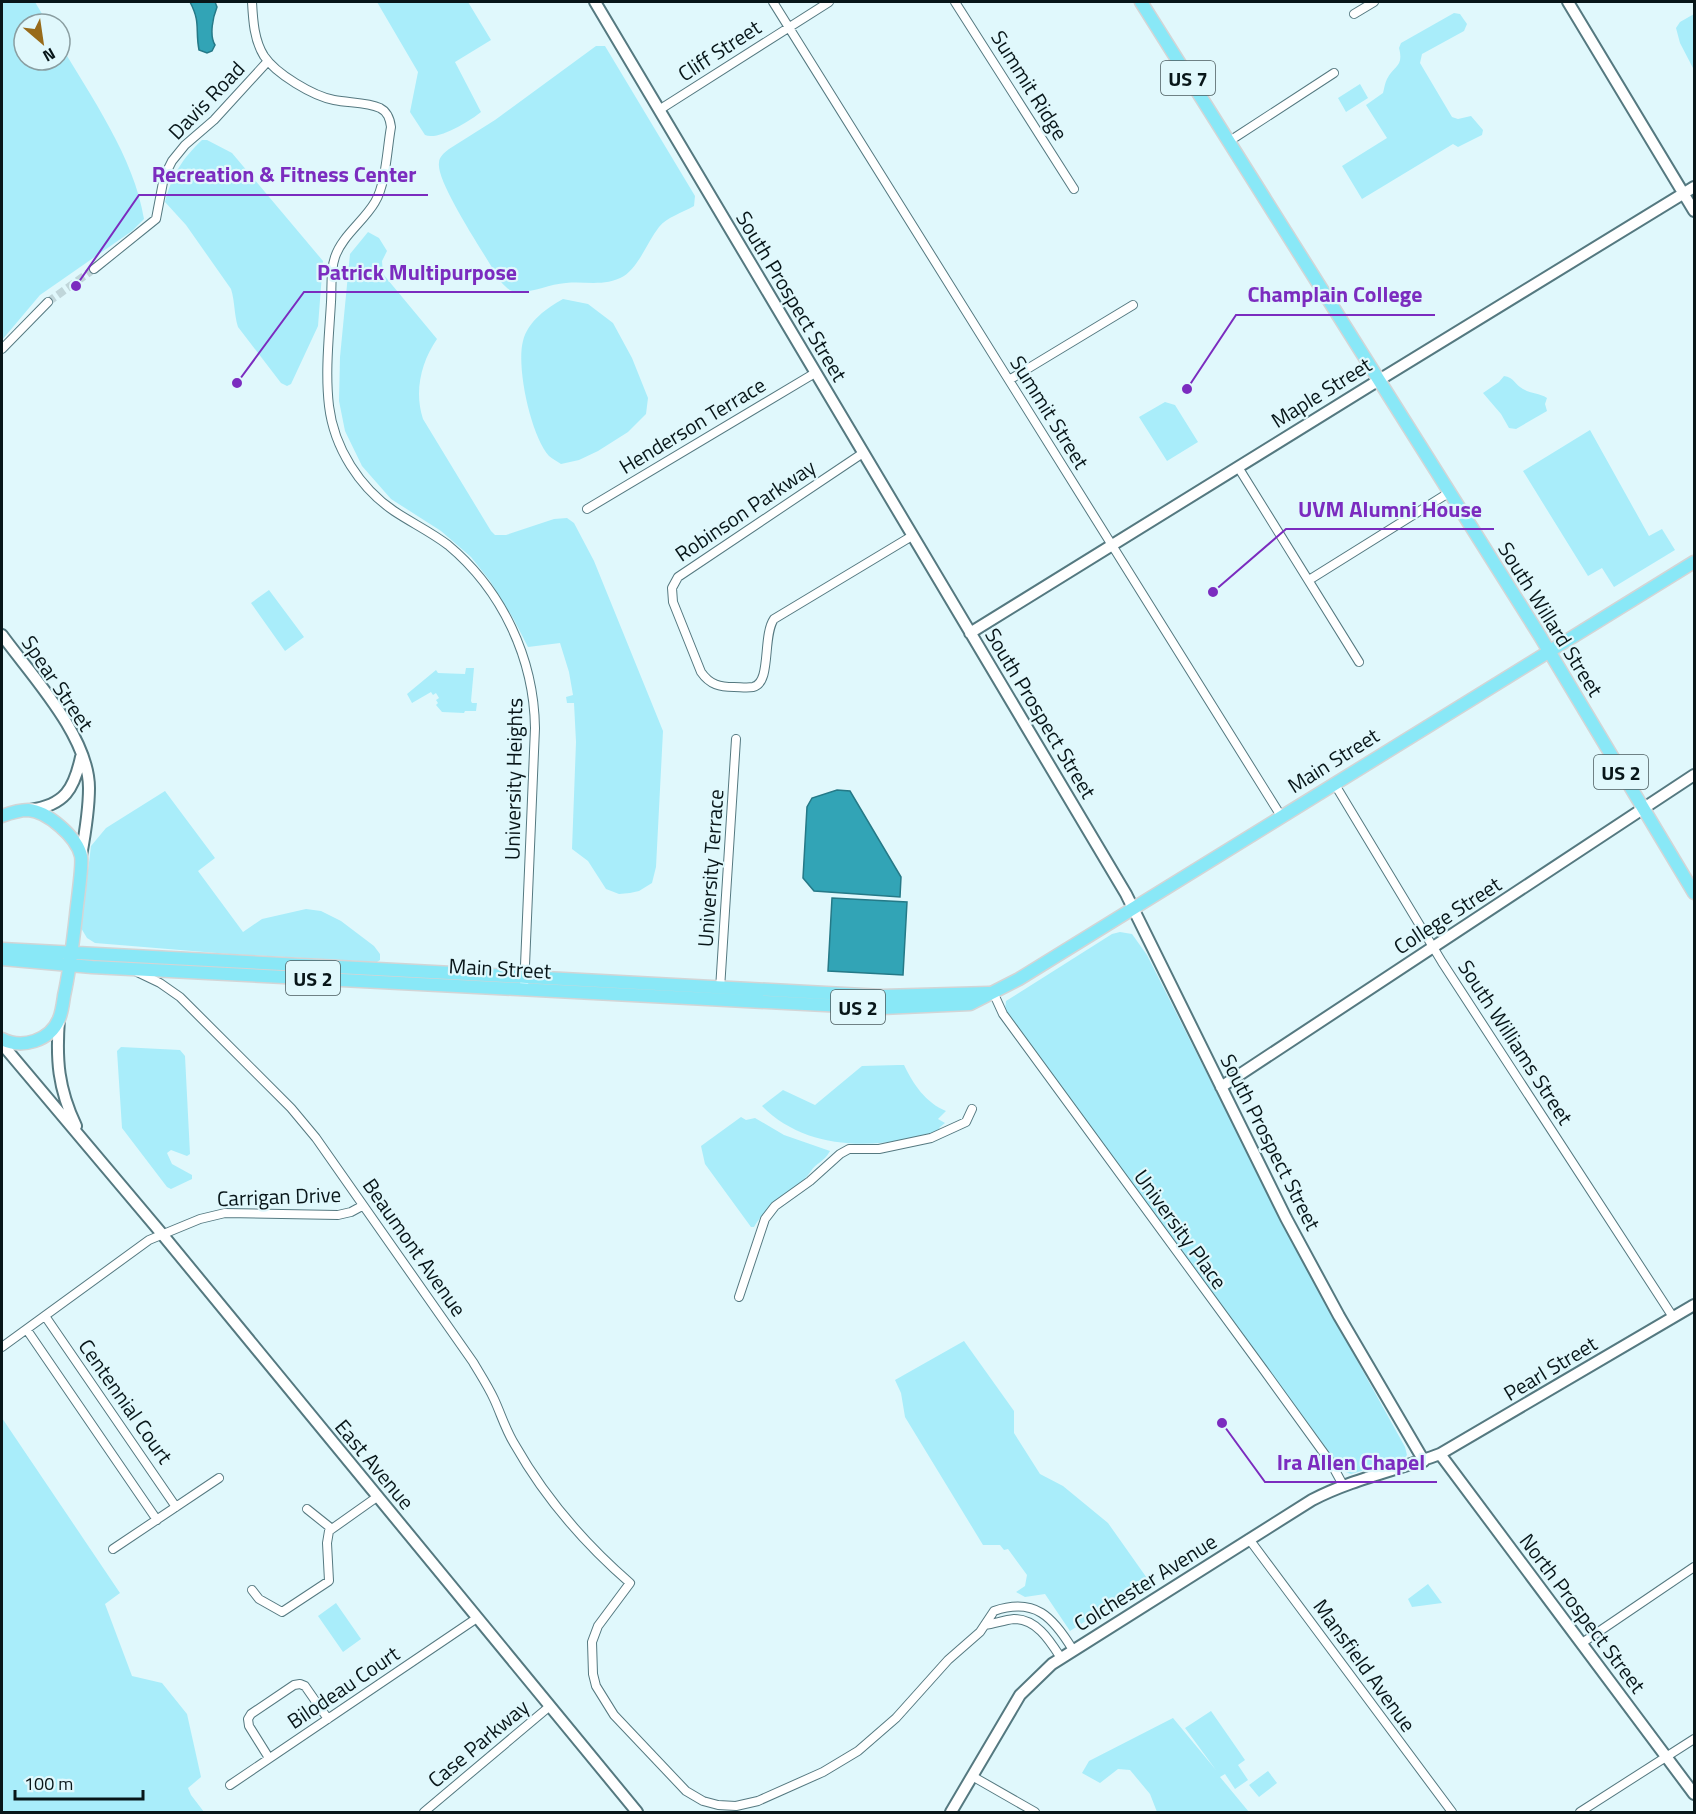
<svg xmlns="http://www.w3.org/2000/svg" width="1696" height="1814" font-family="'Titillium Web',sans-serif">
<rect width="100%" height="100%" fill="#e0f8fc"/>
<path fill="#a9edfa" d="M2 2H35L48 24H24V60H60V44C91 97 134 157 144 219L132 231 40 295 2 340Z
M377 2H468L491 40 455 62 481 112C470 121 438 141 425 135L410 112 418 72Z
M1454 13 1460 14 1467 24 1464 31 1422 54 1420 63 1452 117 1458 119 1471 116 1483 130 1482 135 1458 147 1453 144 1362 199 1342 166 1387 138 1366 105 1383 93C1384 89 1385 83 1387 79 1394 65 1404 67 1399 48L1401 43Z
M1694 14V70L1680 43 1676 28 1680 22Z
M596 46H605L695 196 694 206C682 213 667 217 659 227 647 242 640 265 624 276 605 287 586 281 566 283 549 284 533 293 516 292 509 291 506 287 501 282 489 261 436 183 439 163 439 157 444 153 449 149L495 120Z
M1360 84 1368 98 1346 112 1338 98Z
M202 140H207L232 153 323 261 318 326 291 384 287 386 281 383 238 327C234 314 235 302 231 289L186 225 165 202C172 175 182 159 202 140Z
M368 232 379 238 387 251 382 261 383 274 437 339C421 362 414 392 423 419L491 531 495 535H506L554 519 567 518 574 523 594 561 663 731 656 867 652 883 639 891 630 893 619 894 606 889 588 861 572 849 576 742 574 703H567L566 697 573 695 569 672 560 643 528 647 513 618 490 581 471 557 441 531 391 499 362 466 345 431 339 401 340 357 350 254Z
M563 299 588 304 613 323 632 358 648 398 646 414 628 432 598 451 579 460 561 464C557 461 552 459 549 456 531 436 516 367 523 341 528 321 547 308 563 299Z
M1504 376C1514 377 1515 385 1523 389 1531 394 1539 393 1547 398L1545 404 1547 411 1516 429 1509 428 1501 414 1483 393 1499 382Z
M1165 402 1175 405 1198 442 1167 461 1139 417Z
M1590 430 1649 536 1662 529 1675 550 1614 587 1602 568 1588 576 1523 471Z
M269 590 304 637 285 651 251 603Z
M466 668H474L471 701 472 703H477L476 711H465L464 713 442 712 436 705 438 703 436 700 439 698 436 693 433 695 431 692 412 703 407 694 436 670 438 673 465 674Z
M165 791 215 858 198 871 243 932 262 919 306 909 321 911 341 921 374 946 380 954V960L377 962 229 954 95 943 87 938 81 928 91 846 106 828Z
M1120 932 1132 934 1147 955 1297 1252 1405 1447 1407 1455 1404 1459 1351 1474 1343 1471 1005 1010 1006 1001 1112 934Z
M121 1047 180 1050 185 1056 190 1154 187 1156 171 1150 167 1153 172 1164 192 1175V1179L171 1189 167 1187 122 1128 117 1051Z
M898 1065H904C913 1084 926 1103 946 1111L938 1119 945 1123 939 1128 941 1130C883 1150 808 1153 762 1106L783 1090 815 1105 862 1066Z
M741 1117 746 1120 755 1118 784 1135 830 1151C824 1162 816 1163 811 1171 794 1195 769 1201 754 1227H751L705 1164 701 1146Z
M964 1341 1014 1411V1433L1040 1474 1063 1486 1108 1523 1149 1581 1070 1631 1045 1594 1025 1597 1016 1592 1025 1586 1027 1575 1008 1549 1004 1550 1000 1545H983L905 1417 901 1393 895 1380Z
M2 1418 120 1593 105 1604 132 1676 162 1683 187 1714 201 1777 188 1788 191 1795 204 1812H2Z
M1428 1584 1442 1603 1412 1607 1408 1599Z
M336 1603 361 1639 343 1652 318 1616Z
M1211 1711 1245 1760 1238 1765 1248 1780 1235 1789 1225 1774 1220 1777 1249 1812H1157L1150 1794 1130 1770 1118 1769 1100 1783 1082 1773 1089 1761 1173 1718 1216 1770 1185 1728Z
M1268 1771 1277 1783 1259 1797 1249 1785Z"/>
<path fill="#32a4b6" stroke="#257987" stroke-width="1.5" d="M190 2H215L217 7C213 17 209 35 215 45L212 51 207 53 199 50C195 29 201 23 190 2Z
M837 790 850 791 901 877 900 897 814 891 803 878 807 807 812 798Z
M832 898 907 902 903 975 828 971Z"/>
<g fill="none" stroke-linecap="round" stroke-linejoin="round">
<path stroke="#c0d6da" stroke-width="8" stroke-dasharray="8 4" stroke-linecap="butt" d="M48 302 94 269"/>
<defs>
<path id="street" d="M252 2C253 20 254 40 264 56 276 74 313 96 334 100 349 103 367 102 380 108 388 112 390 119 391 127 387 149 386 184 375 202 364 221 342 236 335 257 330 271 332 288 331 302 329 337 325 372 329 406 334 448 360 488 394 511 412 523 431 532 448 545 502 590 534 658 535 728L524 989
M773 2 1281 816
M955 2 1074 189
M1354 14 1374 2
M659 110 829 2
M1228 142 1334 73
M94 269 156 219 164 177 172 161 185 145 214 120 268 61
M2 349 48 302
M1009 380 1133 305
M863 453 678 577 672 588 673 602 701 672C710 685 720 687 734 687 740 687 747 688 753 687 772 683 762 636 774 619L912 536
M1238 467 1359 662
M587 509 815 373
M1309 580 1450 492
M1334 783 1442 962 1673 1317
M137 972 160 983 180 997 291 1108 316 1138 473 1362C480 1374 488 1386 494 1399 501 1414 506 1431 515 1445 545 1498 584 1543 630 1583L598 1626 592 1642 593 1674 596 1686 614 1715 686 1791 703 1801 718 1805 736 1806 758 1801 823 1772 858 1751 896 1718 948 1660 980 1632 994 1611C1035 1597 1053 1617 1073 1650
M720 989 736 739
M993 992 1003 1014 1263 1369 1331 1463 1343 1485
M739 1297 765 1219 775 1206 810 1181 840 1154 849 1149H879L931 1138 966 1122 972 1109
M45 1316 176 1507
M27 1330 157 1520
M2 1347 149 1240 200 1219 225 1213 338 1215 351 1212 362 1206
M307 1509 332 1529
M1249 1539 1452 1812
M113 1549 219 1478
M252 1590 259 1599 282 1612 329 1581 327 1543 329 1531 377 1497
M985 1625C994 1624 1004 1620 1014 1619 1037 1619 1050 1641 1061 1658
M1582 1643 1694 1567
M269 1758 249 1726 248 1719 251 1714 294 1685 300 1684 305 1686 328 1719
M972 1776 1035 1812
M230 1785 477 1618
M424 1812 550 1706
M1580 1812 1694 1739"/>
<path id="secondary" d="M595 2 1126 894 1286 1218 1339 1316 1424 1461
M1568 2 1694 211
M970 633 1366 388 1694 187
M2 635C31 675 89 736 89 788 89 810 85 834 81 856
M30 810C65 805 74 789 81 757
M59 1019C56 1060 58 1088 76 1126
M2 1044 162 1234 637 1812
M1221 1087 1694 775
M1440 1454 1694 1794
M951 1812 1020 1695 1052 1664 1312 1500C1352 1479 1398 1470 1440 1454L1694 1305"/>
<path id="primary" d="M1141 2 1540 636 1694 893
M2 816C10 813 19 810 28 810 47 811 77 837 81 856 83 865 77 903 76 915 73 942 70 969 64 996 63 1003 62 1012 59 1019 50 1041 22 1049 2 1039
M2 949 882 996 989 993
M2 959 92 967 882 1008 970 1004 1019 979 1694 562"/>
</defs>
<use href="#street" stroke="#557980" stroke-width="10"/>
<use href="#secondary" stroke="#557980" stroke-width="14"/>
<use href="#primary" stroke="#d3d5d6" stroke-width="15"/>
<use href="#street" stroke="#fff" stroke-width="8"/>
<use href="#secondary" stroke="#fff" stroke-width="10"/>
<use href="#primary" stroke="#89e8f7" stroke-width="12"/>
</g>
<g text-anchor="middle" dominant-baseline="central" stroke-width="4.5" stroke-linejoin="round" paint-order="stroke">
<g fill="#e0f8fc" stroke="#495a5d" stroke-width="1.5">
<rect x="1161" y="61" width="54" height="34" rx="4.5"/>
<rect x="1594" y="755" width="54" height="34" rx="4.5"/>
<rect x="286" y="961" width="54" height="34" rx="4.5"/>
<rect x="831" y="990" width="54" height="34" rx="4.5"/>
</g>
<g font-size="20" font-weight="bold" fill="#081619">
<text x="1188" y="78">US 7</text>
<text x="1621" y="772">US 2</text>
<text x="313" y="978">US 2</text>
<text x="858" y="1007">US 2</text>
</g>
<g font-size="21" fill="#081619" stroke="#e0f8fc">
<text transform="translate(719 50) rotate(-33)">Cliff Street</text>
<text transform="translate(1030 85) rotate(58)">Summit Ridge</text>
<text transform="translate(206 100) rotate(-46)">Davis Road</text>
<text transform="translate(792 296) rotate(59)">South Prospect Street</text>
<text transform="translate(1321 392) rotate(-32)">Maple Street</text>
<text transform="translate(1050 412) rotate(58)">Summit Street</text>
<text transform="translate(692 425) rotate(-31)">Henderson Terrace</text>
<text transform="translate(745 510) rotate(-34)">Robinson Parkway</text>
<text transform="translate(1551 619) rotate(58)">South Willard Street</text>
<text transform="translate(58 683) rotate(56)">Spear Street</text>
<text transform="translate(1041 713) rotate(59)">South Prospect Street</text>
<text transform="translate(1333 760) rotate(-32)">Main Street</text>
<text transform="translate(513 779) rotate(-89)">University Heights</text>
<text transform="translate(710 868) rotate(-86)">University Terrace</text>
<text transform="translate(1447 915) rotate(-33)">College Street</text>
<text transform="translate(500 968) rotate(3)">Main Street</text>
<text transform="translate(1516 1042) rotate(57)">South Williams Street</text>
<text transform="translate(1271 1142) rotate(63)">South Prospect Street</text>
<text transform="translate(279 1196) rotate(-2)">Carrigan Drive</text>
<text transform="translate(1181 1229) rotate(54)">University Place</text>
<text transform="translate(415 1247) rotate(55)">Beaumont Avenue</text>
<text transform="translate(1550 1368) rotate(-31)">Pearl Street</text>
<text transform="translate(126 1401) rotate(55)">Centennial Court</text>
<text transform="translate(375 1464) rotate(50)">East Avenue</text>
<text transform="translate(1145 1582) rotate(-32)">Colchester Avenue</text>
<text transform="translate(1583 1613) rotate(53)">North Prospect Street</text>
<text transform="translate(1365 1665) rotate(54)">Mansfield Avenue</text>
<text transform="translate(343 1687) rotate(-34)">Bilodeau Court</text>
<text transform="translate(478 1743) rotate(-40)">Case Parkway</text>
</g>
</g>
<path fill="none" stroke="#7b2cbf" stroke-width="2" d="M76 286L139 195H428M237 383L304 292H529M1187 389L1236 315H1435M1213 592L1286 529H1494M1222 1423L1265 1482H1437"/>
<g fill="#7b2cbf" stroke="#e0f8fc" stroke-width="2">
<circle cx="76" cy="286" r="6"/>
<circle cx="237" cy="383" r="6"/>
<circle cx="1187" cy="389" r="6"/>
<circle cx="1213" cy="592" r="6"/>
<circle cx="1222" cy="1423" r="6"/>
</g>
<g font-size="22" text-anchor="middle" font-weight="bold" fill="#7b2cbf" stroke="#e0f8fc" stroke-width="4.5" stroke-linejoin="round" paint-order="stroke">
<text x="284" y="182">Recreation &amp; Fitness Center</text>
<text x="417" y="280">Patrick Multipurpose</text>
<text x="1335" y="302">Champlain College</text>
<text x="1390" y="517">UVM Alumni House</text>
<text x="1351" y="1470">Ira Allen Chapel</text>
</g>
<rect width="1696" height="1814" fill="none" stroke="#081619" stroke-width="6"/>
<g transform="translate(42 42) rotate(151)"><circle r="28" fill="#e0f8fc" stroke="#8a9ea1" stroke-width="1.5"/>
<path d="M0-4.5L10 22L0 15L-10 22Z" fill="#986b1a"/>
<text y="-9" font-size="16" font-weight="bold" text-anchor="middle" fill="#081619">N</text>
</g>
<path d="M15 1790v9h128v-9" fill="none" stroke="#081619" stroke-width="3"/>
<text x="24" y="1790" font-size="18" fill="#081619" stroke="#e0f8fc" stroke-width="4.5" paint-order="stroke">100 m</text>
</svg>
